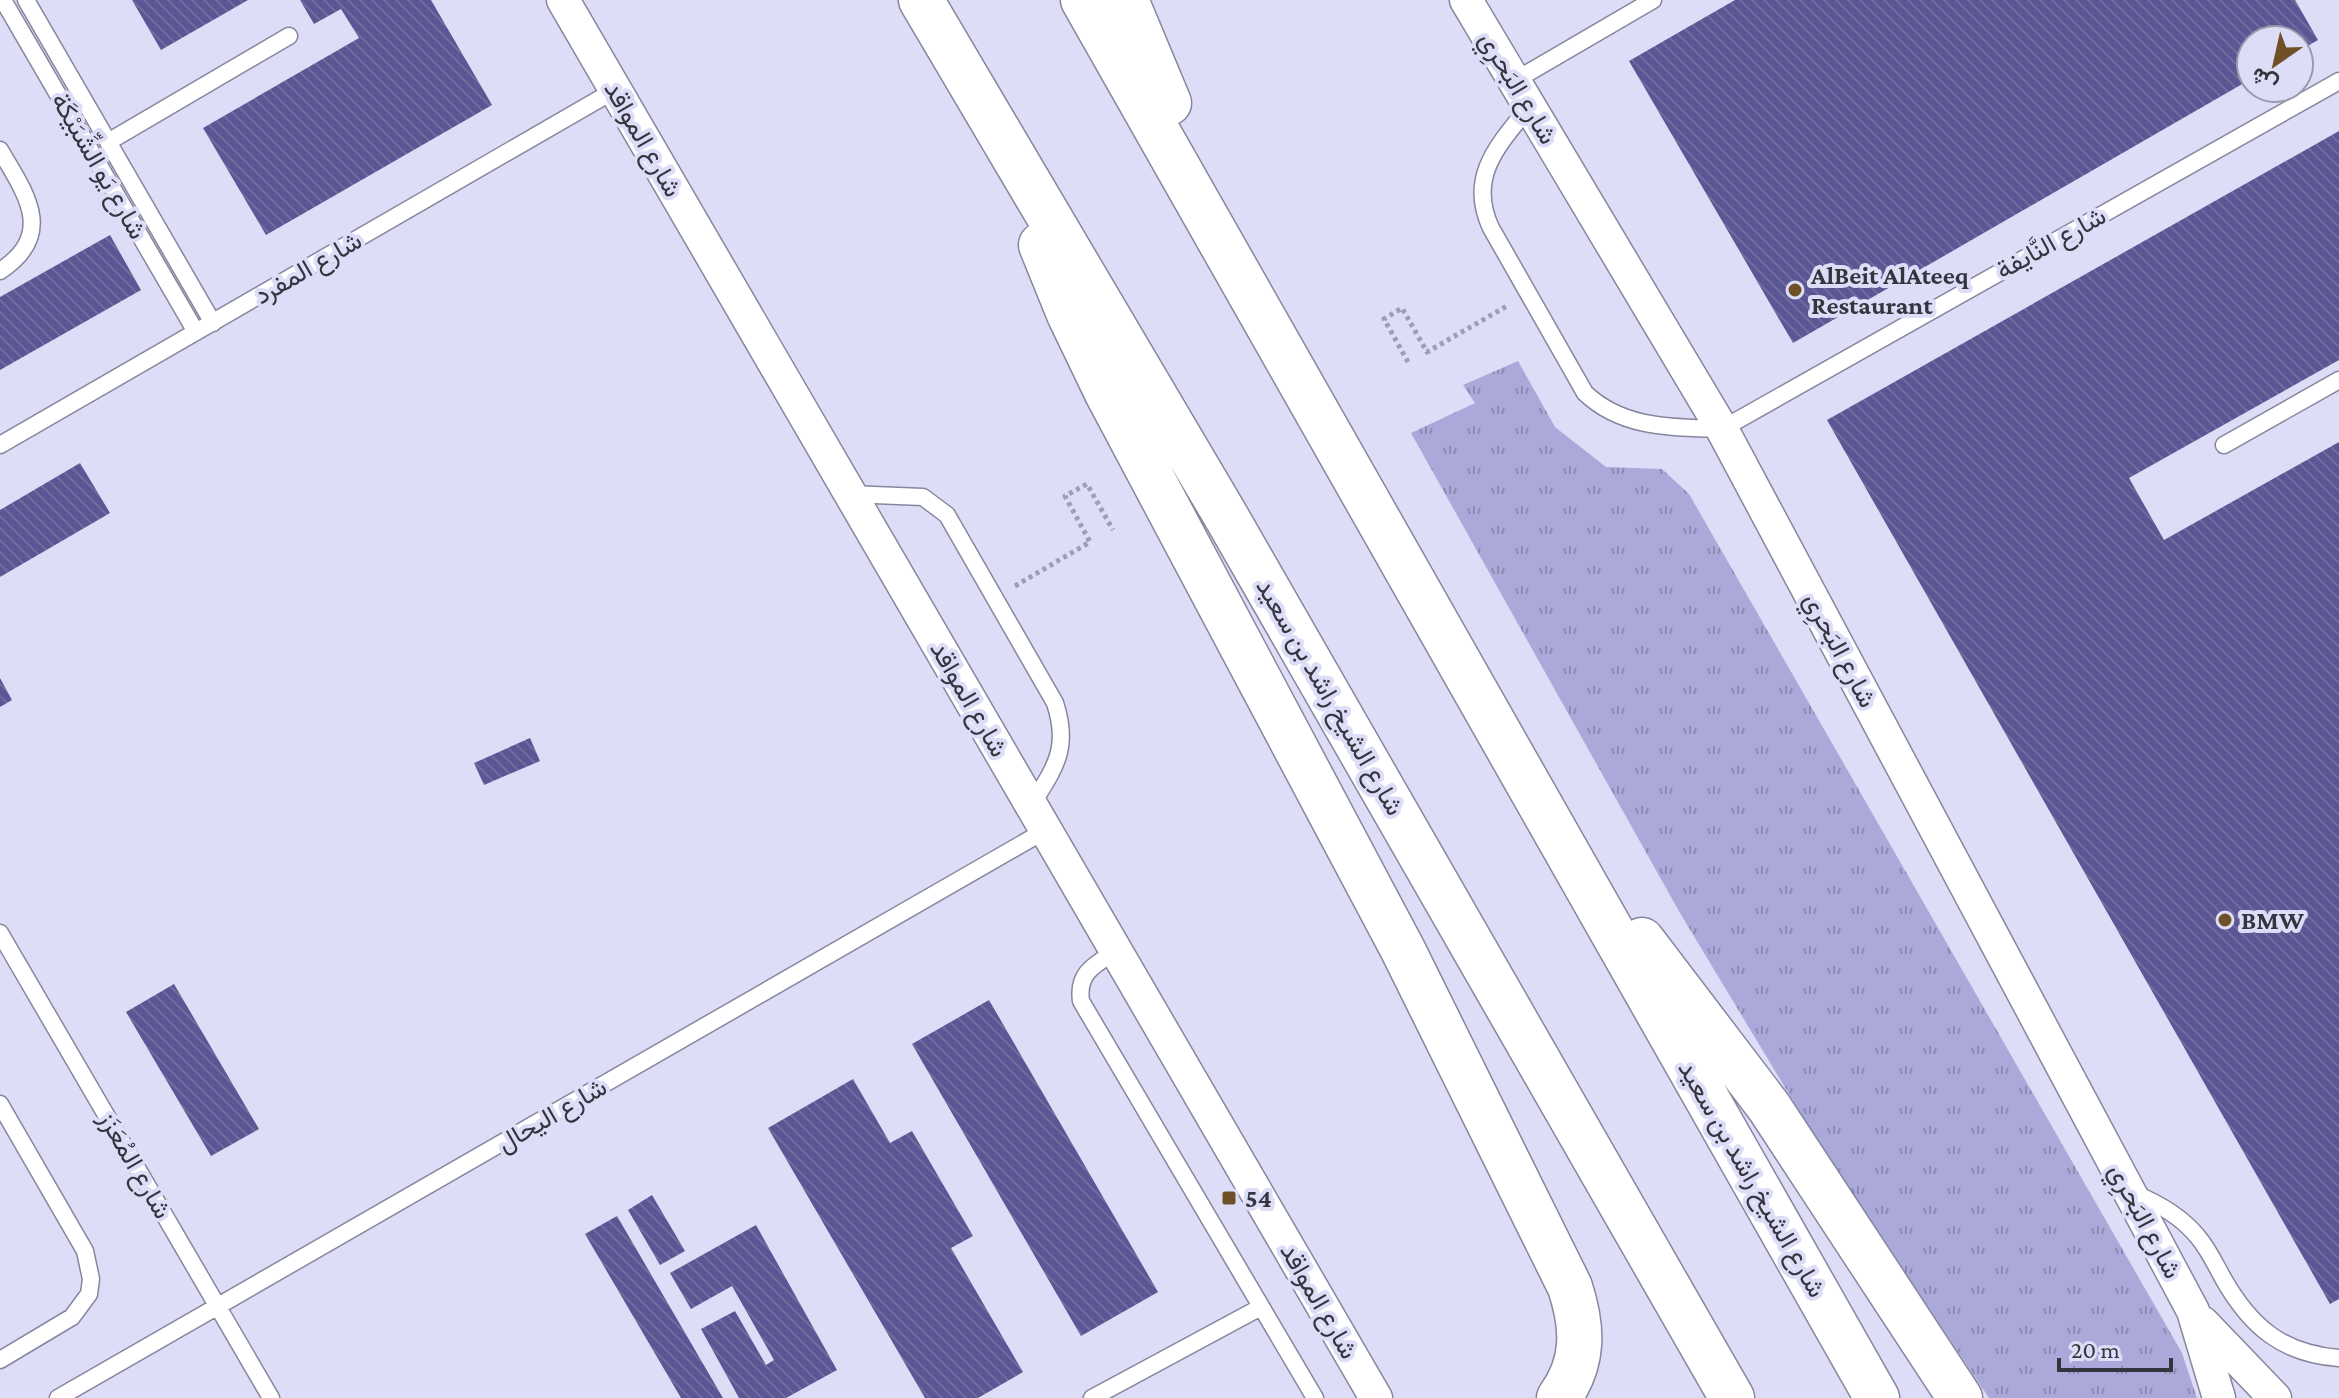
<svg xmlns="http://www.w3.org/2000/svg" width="2339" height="1398" font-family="'Crimson Pro',Vazirmatn,serif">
<defs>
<pattern id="grass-tufts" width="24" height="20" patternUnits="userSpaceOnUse" patternTransform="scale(2)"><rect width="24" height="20" fill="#aaa9da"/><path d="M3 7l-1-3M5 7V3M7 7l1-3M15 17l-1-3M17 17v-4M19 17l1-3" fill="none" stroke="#8b8ab2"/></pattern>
<pattern id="building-back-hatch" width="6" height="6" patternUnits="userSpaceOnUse" patternTransform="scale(2)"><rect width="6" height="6" fill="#5b5694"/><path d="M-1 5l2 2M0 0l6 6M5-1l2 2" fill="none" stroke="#706c9e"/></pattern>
</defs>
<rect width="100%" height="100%" fill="#ddddf7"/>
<path fill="url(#grass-tufts)" d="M1518 361 1555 427 1606 467 1662 469 1689 494 2182 1353 2197 1398H1989L1822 1149 1680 913 1411 433 1475 403 1463 385Z"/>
<path fill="url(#building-back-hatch)" d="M132 0H248L161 50Z
M300 0H431L492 105 266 235 203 128 359 38 341 9 314 24Z
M1735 0H2295L2318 40 2299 51V40H2251V79L1793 343 1629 61Z
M2339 131V360L2129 478 2164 540 2339 442V1299L2330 1304 1827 420Z
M110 235 141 290 0 370V297Z
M80 463 110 513 0 577V510Z
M0 678 12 700 0 707Z
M530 738 540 761 484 785 474 763Z
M174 984 259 1129 211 1156 126 1012Z
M989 1000 1158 1292 1081 1336 912 1044Z
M853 1079 890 1143 912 1131 973 1236 951 1248 1023 1372 978 1398H925L768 1128Z
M652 1195 685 1251 660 1265 628 1210Z
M617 1216 723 1398H681L585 1234Z
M756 1225 837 1370 786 1398H739L701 1329 735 1311 766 1365 774 1360 732 1286 691 1309 670 1273Z"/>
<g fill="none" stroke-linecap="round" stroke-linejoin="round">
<defs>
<path id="lane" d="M3 0 196 332
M26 0 213 323
M1514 81 1653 0
M1529 107C1498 145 1467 177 1491 228L1585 393C1623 429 1672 427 1722 429L2339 81
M108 142 289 36
M0 150C26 194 56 234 0 271
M0 445 615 90
M2224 445 2339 380
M849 494 923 497 947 515 1055 703C1070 749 1055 767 1031 806
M0 933 271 1398
M1116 951C1094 965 1077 973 1081 1001L1315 1398
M0 1104 85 1251 91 1279 89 1294 72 1317 0 1360
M2133 1193C2158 1203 2181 1216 2198 1237 2209 1250 2216 1266 2224 1280 2251 1327 2283 1354 2339 1358
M58 1398 1046 830
M1092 1398 1261 1307"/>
<path id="street" d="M563 0 1376 1398
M1466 0 1722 429 2193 1311 2219 1398
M2203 1323 2275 1398"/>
<path id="highway" d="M921 0 1227 518 1732 1398
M1083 0 1877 1398
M1126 0 1169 103
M1041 245 1069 314 1107 393 1403 950 1570 1287C1583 1327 1585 1362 1559 1398
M1642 940 1769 1107 1960 1398"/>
</defs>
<use href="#lane" stroke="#87869e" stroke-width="19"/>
<use href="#street" stroke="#87869e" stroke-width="35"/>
<use href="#highway" stroke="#87869e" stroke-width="47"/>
<path stroke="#9e9eb2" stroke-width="5" stroke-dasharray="4 4" stroke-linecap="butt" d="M1408 362 1384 319 1402 308 1427 352 1507 306
M1015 586 1090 542 1065 496 1087 484 1113 530"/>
<use href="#lane" stroke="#fff" stroke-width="16"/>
<use href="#street" stroke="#fff" stroke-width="32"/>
<use href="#highway" stroke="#fff" stroke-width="44"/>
</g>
<g fill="#705026" stroke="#ddddf7" stroke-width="3">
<circle cx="1795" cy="290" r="8"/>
<circle cx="2225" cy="920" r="8"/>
<rect x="1221" y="1190" width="16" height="16" rx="4"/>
</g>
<g text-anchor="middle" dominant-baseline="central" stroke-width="8" stroke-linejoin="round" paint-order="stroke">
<g font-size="26" fill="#35353f" stroke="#ddddf7">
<text transform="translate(1518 88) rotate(59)">شارع البَحرِي</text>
<text transform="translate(643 139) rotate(60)">شارع المواقد</text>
<text transform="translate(99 166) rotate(60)">شارع يَو الشِّبَيْكَة</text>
<text transform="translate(2051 243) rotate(-29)">شارع النَّايفة</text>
<text transform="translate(308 268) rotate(-30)">شارع المفرد</text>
<text transform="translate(1840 650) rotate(62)">شارع البَحرِي</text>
<text transform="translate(1330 697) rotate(60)">شارع الشيخ راشد بن سعيد</text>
<text transform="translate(969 699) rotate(60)">شارع المواقد</text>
<text transform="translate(552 1115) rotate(-30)">شارع اليحال</text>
<text transform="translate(135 1165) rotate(60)">شارع المُعَزَز</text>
<text transform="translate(1752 1179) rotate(60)">شارع الشيخ راشد بن سعيد</text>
<text transform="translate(2145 1221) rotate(62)">شارع البَحرِي</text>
<text transform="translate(1319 1301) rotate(60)">شارع المواقد</text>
</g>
<g font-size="26" font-weight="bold" fill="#35353f" stroke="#ddddf7" text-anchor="start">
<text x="1811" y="275">AlBeit AlAteeq<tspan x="1811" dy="30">Restaurant</tspan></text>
<text x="2241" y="920">BMW</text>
<text x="1245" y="1198">54</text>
</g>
</g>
<g transform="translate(2275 64) rotate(214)"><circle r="38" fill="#ddddf7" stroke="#9a9aad" stroke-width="2"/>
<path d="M0-6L14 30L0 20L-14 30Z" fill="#705026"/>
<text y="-12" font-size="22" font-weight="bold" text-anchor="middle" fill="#35353f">ش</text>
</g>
<path d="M2059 1358v12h112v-12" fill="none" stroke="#35353f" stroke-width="4"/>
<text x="2071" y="1358" font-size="24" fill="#35353f" stroke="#ddddf7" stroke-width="6" paint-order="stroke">20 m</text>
</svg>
